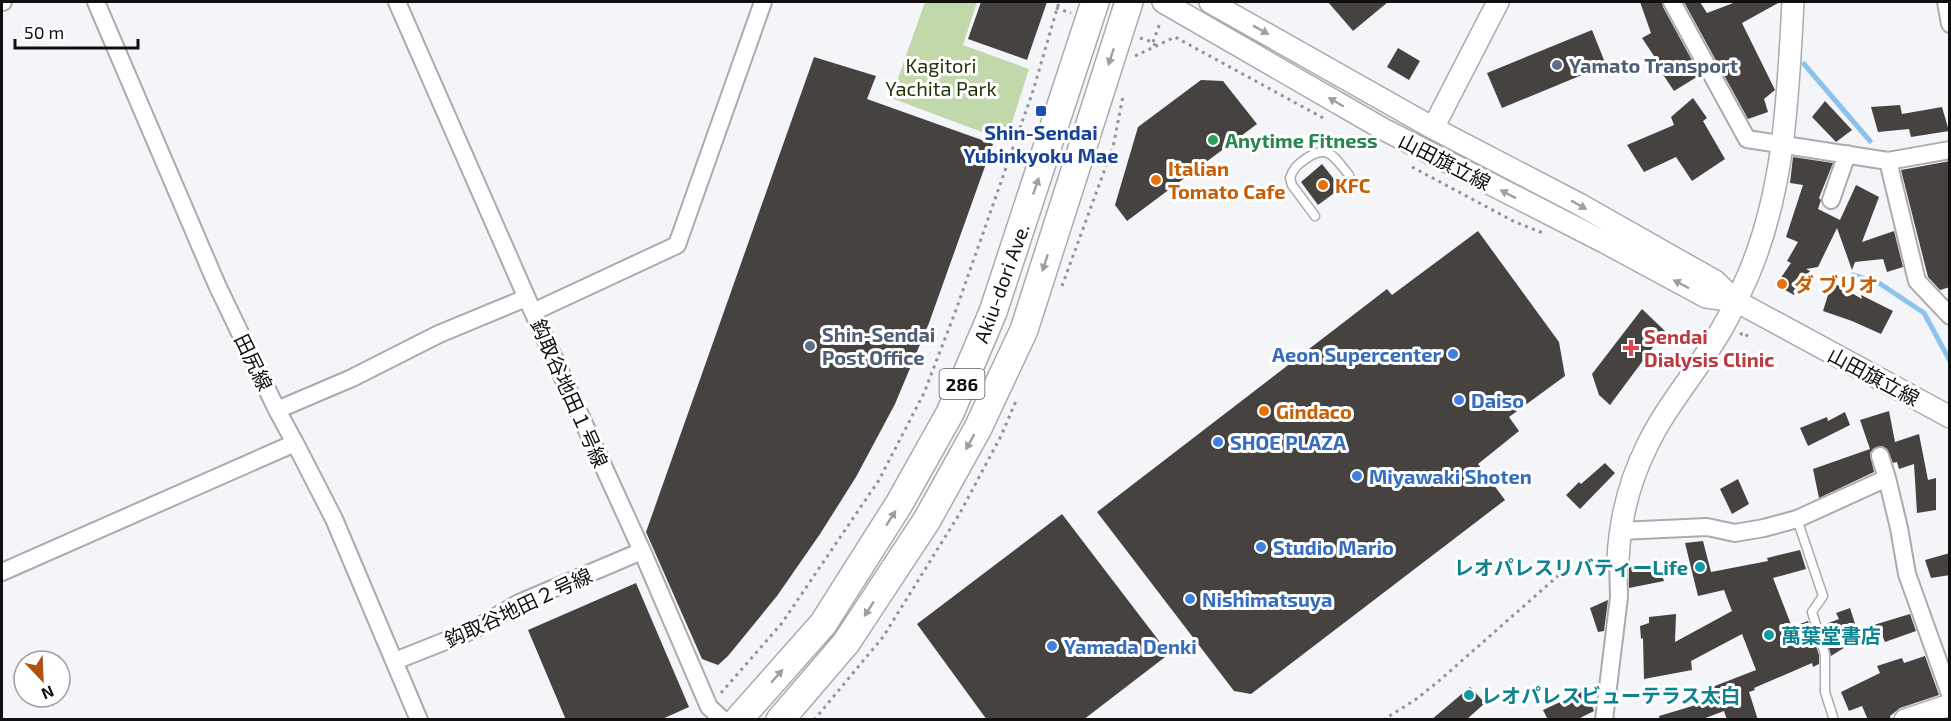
<svg xmlns="http://www.w3.org/2000/svg" width="1951" height="721" font-family="'Exo 2','Noto Sans JP',sans-serif">
<rect width="100%" height="100%" fill="#f4f5f9"/>
<path fill="#c1d8aa" d="M925 2H977L963 45 1029 69 1006 141 891 98Z"/>
<g fill="none" stroke-linecap="round" stroke-linejoin="round">
<path stroke="#8cc3ec" stroke-width="5" d="M1804 64 1870 141
M1853 275 1879 283 1924 313 1950 361"/>
</g>
<path fill="#454240" d="M981 2H1047L1027 60 968 39Z
M1328 2H1388L1353 31Z
M1640 2H1662L1663 7 1700 75 1674 91 1662 73 1664 71 1642 38 1651 33Z
M1684 2H1700L1707 13 1736 2H1780L1742 23 1775 90 1764 99 1768 112 1748 119Z
M1592 30 1606 65 1502 108 1487 73Z
M1398 48 1420 61 1409 80 1387 67Z
M814 57 876 76 867 99 993 144 929 323 895 404 856 477 820 534 777 596 728 656 718 665 702 659 646 532Z
M1201 80 1223 81 1257 124 1127 221 1115 205 1138 127Z
M1693 98 1707 118 1703 121 1725 159 1692 181 1676 157 1644 172 1627 145 1674 125 1671 117Z
M1825 101 1852 130 1836 142 1812 117Z
M1900 105 1902 114 1942 107 1949 131 1911 137 1909 129 1878 132 1871 107Z
M1793 157 1833 163 1819 198 1821 200 1818 209 1840 220 1856 185 1879 197 1862 242 1894 231 1903 267 1887 272 1883 259 1855 262 1852 270 1837 228 1818 267 1806 269 1810 271 1794 295 1776 285 1791 263 1787 261 1798 242 1786 237 1803 185 1790 183Z
M1950 161V287L1940 290 1928 277 1901 170Z
M1322 164 1341 188 1318 205 1301 182Z
M1478 231 1559 342 1565 376 1509 417 1519 431 1478 464 1505 500 1251 694 1234 691 1097 512 1387 289 1392 295Z
M1832 282 1862 299 1861 295 1893 311 1881 334 1852 321 1823 311Z
M1642 309 1665 331 1610 405 1599 395 1592 374Z
M1889 411 1895 442 1919 434 1928 480 1936 478V510L1917 513 1914 464 1899 469 1897 462 1893 463 1887 449 1882 446 1873 449 1870 453 1874 472 1819 498 1813 469 1870 449 1860 420Z
M1845 412 1850 425 1808 446 1800 428 1827 417 1828 421Z
M1605 463 1615 473 1580 509 1566 495 1579 482 1581 484Z
M1738 479 1749 504 1732 514 1720 489Z
M1062 514 1169 654 1083 720H987L917 624Z
M1703 541 1711 572 1768 561 1767 558 1800 550 1806 569 1773 578 1792 627 1808 621 1819 655V664L1813 667 1812 663 1754 688 1755 690 1749 692 1758 720H1727L1724 711 1700 720H1660L1659 716 1706 702 1702 691 1756 670 1742 634 1691 661 1692 670 1644 679 1643 638 1641 639 1640 626 1649 623V617L1676 614 1675 642 1732 611 1724 590 1698 596 1685 543Z
M1950 553V575L1931 578 1925 560Z
M1657 562 1664 581 1629 588V567Z
M636 583 689 707 660 720H566L528 630Z
M1608 600 1604 631 1598 632 1590 608Z
M1850 608 1857 630 1910 614 1916 631 1885 642 1882 635 1847 646 1831 656 1823 625 1839 619 1836 613Z
M1925 656 1939 695 1900 708 1890 716 1891 720H1868L1862 706 1849 711 1841 692 1880 673 1877 666 1902 658 1904 663Z
M1470 687 1485 703 1466 720H1431Z
M1586 690 1594 711 1576 720H1548L1543 710Z"/>
<g fill="none" stroke-linecap="round" stroke-linejoin="round">
<defs>
<path id="service" d="M1315 216 1292 185 1290 178C1293 169 1297 165 1304 160 1328 142 1334 157 1349 175
M1797 519 1823 596 1812 612 1825 654V692L1834 720"/>
<path id="minor" d="M2 2H3
M96 2 217 285 277 410 295 443 334 519 419 720
M397 2 533 312
M1672 2 1747 139 1888 161 1950 150
M1946 2 1950 24
M1888 161 1917 281 1950 316
M1831 200 1847 154
M277 410 352 378 439 334 526 298
M1887 478 1899 528 1907 574 1950 694
M1620 531 1707 527 1735 533 1764 528 1797 519 1887 478 1880 456
M2 572 295 443
M395 661 473 630 519 603 642 551
M723 720 709 707 642 551 533 312 677 245 763 2
M1604 720 1619 597 1618 559"/>
<path id="tertiary" d="M1163 2 1383 129 1606 243 1706 297 1736 301
M1210 2 1433 128 1579 204 1715 281 1736 301 1950 417
M1433 128 1498 2
M1618 559C1620 519 1629 482 1647 446 1668 402 1702 366 1725 323 1733 309 1740 293 1747 278 1785 191 1788 95 1793 2
M1905 720 1950 705"/>
<path id="trunk" d="M738 720 823 624 899 504 950 413 993 312 1095 2
M780 720 846 643 927 520 978 428 1024 330 1129 2"/>
</defs>
<use href="#service" stroke="#ababaf" stroke-width="11"/>
<use href="#minor" stroke="#ababaf" stroke-width="20"/>
<use href="#tertiary" stroke="#ababaf" stroke-width="24"/>
<use href="#trunk" stroke="#ababaf" stroke-width="30"/>
<path stroke="#939497" stroke-width="3" stroke-dasharray="3 4.5" stroke-linecap="butt" d="M1056 8 1071 13
M1140 38 1153 42 1156 47
M1153 42 1160 23
M1135 56 1175 37 1325 119
M1412 167 1515 222 1543 233
M1062 286 1113 147 1123 96
M1740 333 1746 337 1748 333
M721 693 782 623 879 480 924 393 956 310 1033 91 1059 2
M814 720 883 637 960 513 1001 436 1016 401
M1383 720 1415 700 1440 680 1559 575 1563 562"/>
<use href="#service" stroke="#fff" stroke-width="8"/>
<use href="#minor" stroke="#fff" stroke-width="16"/>
<use href="#tertiary" stroke="#fff" stroke-width="21"/>
<use href="#trunk" stroke="#fff" stroke-width="27"/>
</g>
<defs><path id="oneway-solid" d="M-6-.8H1V-3.2L6.5 0L1 3.2V.8H-6Z" transform="scale(1.5)"/></defs>
<g fill="#9f9fa0">
<use href="#oneway-solid" transform="translate(1261 30) rotate(29)"/>
<use href="#oneway-solid" transform="translate(1111 57) rotate(108)"/>
<use href="#oneway-solid" transform="translate(1336 102) rotate(-150)"/>
<use href="#oneway-solid" transform="translate(1036 186) rotate(-71)"/>
<use href="#oneway-solid" transform="translate(1508 194) rotate(-153)"/>
<use href="#oneway-solid" transform="translate(1579 205) rotate(29)"/>
<use href="#oneway-solid" transform="translate(1045 263) rotate(108)"/>
<use href="#oneway-solid" transform="translate(1681 284) rotate(-152)"/>
<use href="#oneway-solid" transform="translate(970 442) rotate(119)"/>
<use href="#oneway-solid" transform="translate(891 518) rotate(-57)"/>
<use href="#oneway-solid" transform="translate(869 609) rotate(123)"/>
<use href="#oneway-solid" transform="translate(777 676) rotate(-49)"/>
</g>
<g fill="#5c6f8a" stroke="#fff" stroke-width="2">
<circle cx="1557" cy="65" r="6"/>
<circle cx="810" cy="346" r="6"/>
</g>
<rect fill="#1a4fb4" stroke="#fff" stroke-width="2" x="1035" y="105" width="12" height="12" rx="3"/>
<circle fill="#2e9e5b" stroke="#fff" stroke-width="2" cx="1213" cy="140" r="6"/>
<g fill="#e8710a" stroke="#fff" stroke-width="2">
<circle cx="1156" cy="180" r="6"/>
<circle cx="1323" cy="185" r="6"/>
<circle cx="1782" cy="284" r="6"/>
<circle cx="1264" cy="411" r="6"/>
</g>
<path fill="#e0444e" stroke="#fff" stroke-width="2" d="M1628 339h6v6h6v6h-6v6h-6v-6h-6v-6h6z"/>
<g fill="#3f7fe0" stroke="#fff" stroke-width="2">
<circle cx="1453" cy="354" r="6"/>
<circle cx="1459" cy="400" r="6"/>
<circle cx="1218" cy="442" r="6"/>
<circle cx="1357" cy="476" r="6"/>
<circle cx="1261" cy="547" r="6"/>
<circle cx="1190" cy="599" r="6"/>
<circle cx="1052" cy="646" r="6"/>
</g>
<g fill="#0f9aa8" stroke="#fff" stroke-width="2">
<circle cx="1700" cy="567" r="6"/>
<circle cx="1769" cy="635" r="6"/>
<circle cx="1469" cy="695" r="6"/>
</g>
<g text-anchor="middle" dominant-baseline="central" stroke-width="6" stroke-linejoin="round" paint-order="stroke">
<rect fill="#fff" stroke="#585858" stroke-width="1.5" x="939.5" y="369" width="45" height="30" rx="4.5"/>
<g font-size="18" font-weight="bold" fill="#101011">
<text x="962" y="384">286</text>
</g>
<g font-size="20" fill="#1f3107" stroke="#fff">
<text x="941" y="65">Kagitori<tspan x="941" dy="23">Yachita Park</tspan></text>
</g>
<g font-size="20" font-weight="bold" fill="#4e5e75" stroke="#fff" text-anchor="start">
<text x="1569" y="65">Yamato Transport</text>
<text x="822" y="334">Shin-Sendai<tspan x="822" dy="23">Post Office</tspan></text>
</g>
<g font-size="20" font-weight="bold" fill="#164399" stroke="#fff">
<text x="1041" y="132">Shin-Sendai<tspan x="1041" dy="23">Yubinkyoku Mae</tspan></text>
</g>
<g font-size="20" font-weight="bold" fill="#27864d" stroke="#fff" text-anchor="start">
<text x="1225" y="140">Anytime Fitness</text>
</g>
<g font-size="20" fill="#101011" stroke="#fff">
<text transform="translate(1445 161) rotate(27)">山田旗立線</text>
<text transform="translate(1001 283) rotate(-70)">Akiu-dori Ave.</text>
<text transform="translate(254 362) rotate(64)">田尻線</text>
<text transform="translate(1874 376) rotate(28)">山田旗立線</text>
<text transform="translate(570 393) rotate(66)">鈎取谷地田１号線</text>
<text transform="translate(518 607) rotate(-25)">鈎取谷地田２号線</text>
</g>
<g font-size="20" font-weight="bold" fill="#c56008" stroke="#fff" text-anchor="start">
<text x="1168" y="168">Italian<tspan x="1168" dy="23">Tomato Cafe</tspan></text>
<text x="1335" y="185">KFC</text>
<text x="1794" y="284">ダ ブリオ</text>
<text x="1276" y="411">Gindaco</text>
</g>
<g font-size="20" font-weight="bold" fill="#be3a42" stroke="#fff" text-anchor="start">
<text x="1644" y="336">Sendai<tspan x="1644" dy="23">Dialysis Clinic</tspan></text>
</g>
<g font-size="20" font-weight="bold" fill="#366cbe" stroke="#fff" text-anchor="start">
<text x="1441" y="354" text-anchor="end">Aeon Supercenter</text>
<text x="1471" y="400">Daiso</text>
<text x="1230" y="442">SHOE PLAZA</text>
<text x="1369" y="476">Miyawaki Shoten</text>
<text x="1273" y="547">Studio Mario</text>
<text x="1202" y="599">Nishimatsuya</text>
<text x="1064" y="646">Yamada Denki</text>
</g>
<g font-size="20" font-weight="bold" fill="#0d838f" stroke="#fff" text-anchor="start">
<text x="1688" y="567" text-anchor="end">レオパレスリバティーLife</text>
<text x="1781" y="635">萬葉堂書店</text>
<text x="1481" y="695">レオパレスビューテラス太白</text>
</g>
</g>
<rect width="1951" height="721" fill="none" stroke="#101011" stroke-width="6"/>
<g transform="translate(42 679) rotate(157)"><circle r="28" fill="#ffffff" stroke="#9f9fa0" stroke-width="1.5"/>
<path d="M0-4.5L10 22L0 15L-10 22Z" fill="#b1500f"/>
<text y="-9" font-size="16" font-weight="bold" text-anchor="middle" fill="#101011">N</text>
</g>
<path d="M15 39v9h123v-9" fill="none" stroke="#101011" stroke-width="3"/>
<text x="24" y="39" font-size="18" fill="#101011" stroke="#ffffff" stroke-width="4.5" paint-order="stroke">50 m</text>
</svg>
